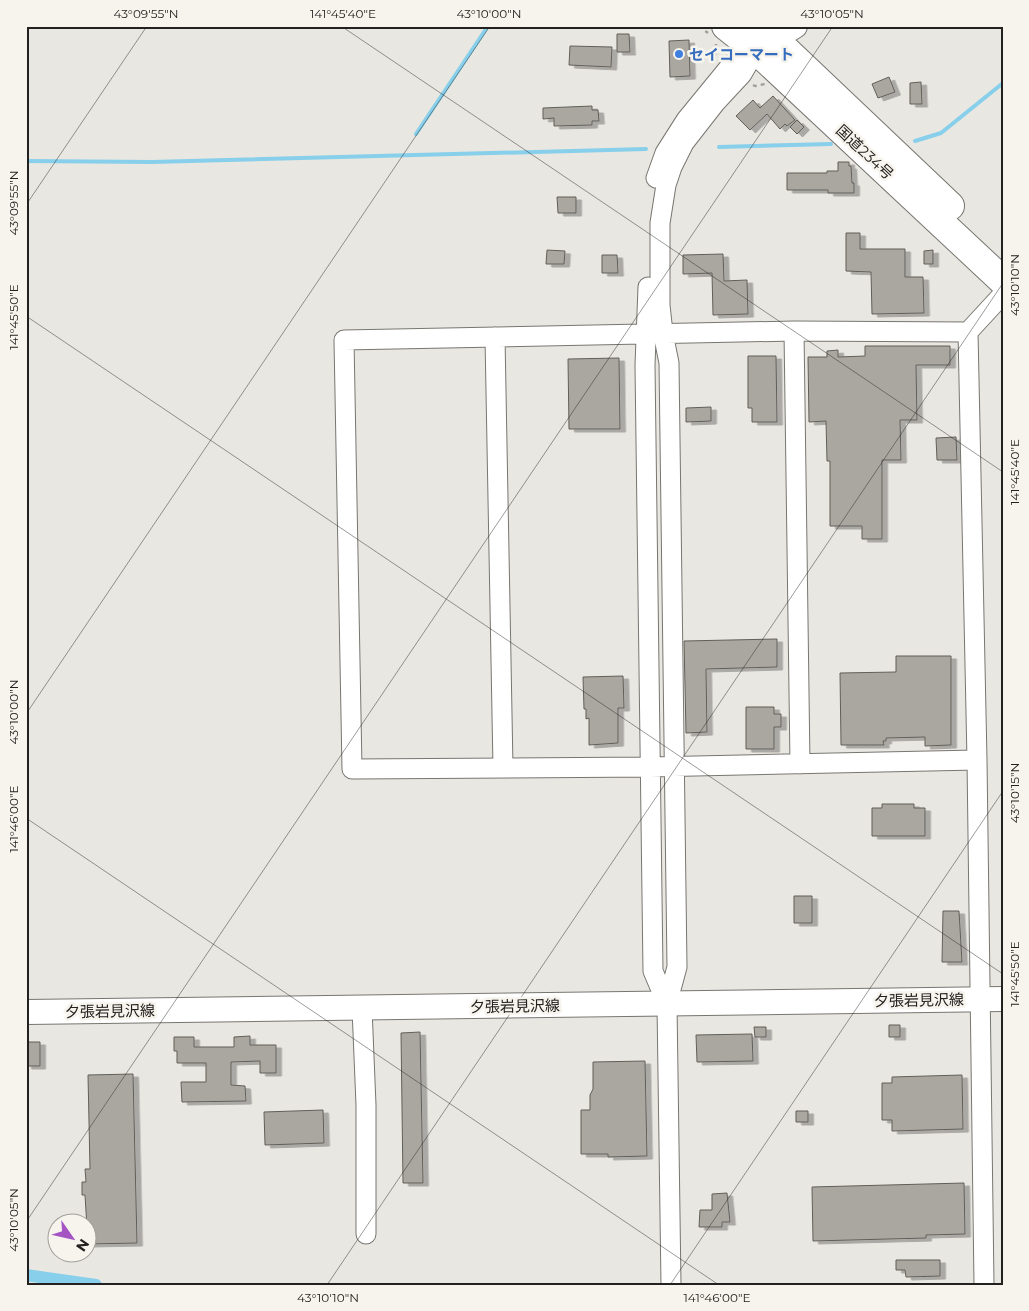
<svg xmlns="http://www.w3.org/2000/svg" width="1029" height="1311" font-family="Montserrat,'Noto Sans JP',sans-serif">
<defs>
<filter id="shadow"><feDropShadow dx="5.5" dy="3" stdDeviation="0" flood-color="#0004"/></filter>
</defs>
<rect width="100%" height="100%" fill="#e9e7e1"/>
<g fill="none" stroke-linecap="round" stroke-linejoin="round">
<path stroke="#87cfea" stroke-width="4" d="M416 134 488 26
M915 141 941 133 1003 83
M719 147 831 144
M26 161 152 162 646 149"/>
<path stroke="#87cfea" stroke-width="12" d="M26 1275 96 1285"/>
</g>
<path fill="#aaa7a1" stroke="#615f59" filter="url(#shadow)" d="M617 34H629L630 52H617Z
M689 40 690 76 670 77 669 41Z
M570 46 612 47 611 67 569 65Z
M889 77 895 92 878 98 872 84Z
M921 82 922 104H910V83Z
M773 96 795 120 787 126 785 124 780 129 767 114 750 130 736 116 753 100 760 108Z
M592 106V110H598L599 121H592V125L554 126V118L543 119V108Z
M797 120 804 127 797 134 790 127Z
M838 162H849V166H851L852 183H854V193H828V190H787V173H827V171H838Z
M557 197H576V213H558Z
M846 233H860V249H905V277H923L924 313 872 314 871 272 846 271Z
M547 250 565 251 564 264H546Z
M933 250V264H924V251Z
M723 254 724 281 747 280 748 314 713 315 712 273 683 274V255Z
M602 255H617L618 273H602Z
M865 346H950V365H916L917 420H900L901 460H882V539H862V526H830V461H827L826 421 809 422 808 357H827V351L838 350V357L865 356Z
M748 356H776L777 422H752V408H748Z
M619 358 620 429H569L568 359Z
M711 407V421L686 422V408Z
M956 437 957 460H937L936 438Z
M777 639V667L706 669 707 732 686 733 684 641Z
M896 656H951V745L925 746V737L886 738V741H883L884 745H841L840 673 896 672Z
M623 676 624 708H618V743L589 745V718L586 719V709H584L583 677Z
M746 707H774V714H781V727H774V749H746Z
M882 804H914V808H925V836H872V808H882Z
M794 896H812V923H794Z
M943 911H959L962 962H942Z
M889 1025H900V1037H889Z
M754 1027H766V1037H755Z
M420 1032 423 1183H403L401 1033Z
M752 1034 753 1061 697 1062 696 1035Z
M250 1036V1045H276V1073H260V1061L231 1062V1085L245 1086 246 1101 182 1102 181 1082H206V1063H177V1051H174V1037H194V1047H234V1037Z
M26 1042H40V1066H26Z
M645 1061 647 1156 608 1157V1154H581V1110H590V1095L593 1089V1062Z
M133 1074 137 1243 88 1244 85 1195H82V1182H86L85 1169H90L88 1075Z
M962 1075 963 1129 892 1131V1120H882V1083H892V1077Z
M323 1110 324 1143 265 1145 264 1112Z
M796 1111H808V1122H796Z
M964 1183 965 1234 926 1235V1238L813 1241 812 1187Z
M727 1193 730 1222H722V1227H699L700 1210H712V1194Z
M896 1260H940V1276L906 1277 905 1270H896Z"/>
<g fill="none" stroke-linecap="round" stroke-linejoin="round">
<defs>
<path id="minor" d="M656 178 665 153 686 120 731 65 755 50
M648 287 645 365 653 971 667 1004
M794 331 800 764
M968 332 794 331 344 340 352 769 650 767 977 760
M495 337 503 768
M362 1008 366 1105V1234
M671 1285 667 1004 677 967 669 363 663 333 660 305V223L666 185 672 167 684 143 716 102 742 74 756 50
M984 1285 977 760 968 332 1003 294"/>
<path id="major" d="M758 49 795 26
M26 1012 1003 999"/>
<path id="highway" d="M726 26 756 50 1003 281
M757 26 774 39 950 206"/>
</defs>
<use href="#minor" stroke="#787670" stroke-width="21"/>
<use href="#major" stroke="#787670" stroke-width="26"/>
<use href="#highway" stroke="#787670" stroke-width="30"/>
<path stroke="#a2a09b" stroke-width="2.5" stroke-dasharray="4 4" stroke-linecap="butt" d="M699 26 708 33
M716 44 715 55 718 57
M753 85 755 86 765 84"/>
<use href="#minor" stroke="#fff" stroke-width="19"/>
<use href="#major" stroke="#fff" stroke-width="24"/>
<use href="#highway" stroke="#fff" stroke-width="28"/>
</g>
<path fill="none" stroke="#22211f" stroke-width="1" stroke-opacity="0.45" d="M341 26 1003 472M26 205 147 26M26 316 1003 974M26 714 490 26M26 818 719 1285M26 1222 833 26M327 1285 1003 283M670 1285 1003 791"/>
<circle fill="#3f7fe0" stroke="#f7f4ee" stroke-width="2" cx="679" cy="54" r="5"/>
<g text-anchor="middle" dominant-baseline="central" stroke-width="5" stroke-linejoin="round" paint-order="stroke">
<g font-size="15" font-weight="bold" fill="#366cbe" stroke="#f7f4ee" text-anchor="start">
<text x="689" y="54">セイコーマート</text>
</g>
<g font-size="15" fill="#22211f" stroke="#f7f4ee">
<text transform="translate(865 152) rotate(43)">国道234号</text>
<text transform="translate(919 1000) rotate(-1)">夕張岩見沢線</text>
<text transform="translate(515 1006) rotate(-1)">夕張岩見沢線</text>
<text transform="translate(110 1011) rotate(-1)">夕張岩見沢線</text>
</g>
</g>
<rect width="1029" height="1311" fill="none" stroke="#f7f4ee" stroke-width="55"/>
<g transform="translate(72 1238) rotate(124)"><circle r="24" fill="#f7f4ee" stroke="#a2a09b"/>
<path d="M0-4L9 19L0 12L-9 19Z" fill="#a554c4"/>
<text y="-8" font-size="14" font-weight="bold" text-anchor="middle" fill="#22211f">N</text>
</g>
<rect x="28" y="28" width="974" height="1256" fill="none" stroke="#22211f" stroke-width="2"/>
<g font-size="12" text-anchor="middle" fill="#22211f">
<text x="146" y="18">43°09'55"N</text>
<text x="343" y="18">141°45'40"E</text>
<text x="489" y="18">43°10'00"N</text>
<text x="832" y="18">43°10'05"N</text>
<text transform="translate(14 203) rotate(-90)" y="4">43°09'55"N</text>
<text transform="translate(1015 285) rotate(-90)" y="4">43°10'10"N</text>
<text transform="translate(14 317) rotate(-90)" y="4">141°45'50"E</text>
<text transform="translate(1015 472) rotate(-90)" y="4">141°45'40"E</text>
<text transform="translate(14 712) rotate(-90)" y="4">43°10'00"N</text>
<text transform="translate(1015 793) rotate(-90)" y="4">43°10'15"N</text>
<text transform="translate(14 819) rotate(-90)" y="4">141°46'00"E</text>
<text transform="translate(1015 974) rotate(-90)" y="4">141°45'50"E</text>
<text transform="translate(14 1220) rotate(-90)" y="4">43°10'05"N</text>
<text x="328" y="1302">43°10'10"N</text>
<text x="717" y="1302">141°46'00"E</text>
</g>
</svg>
